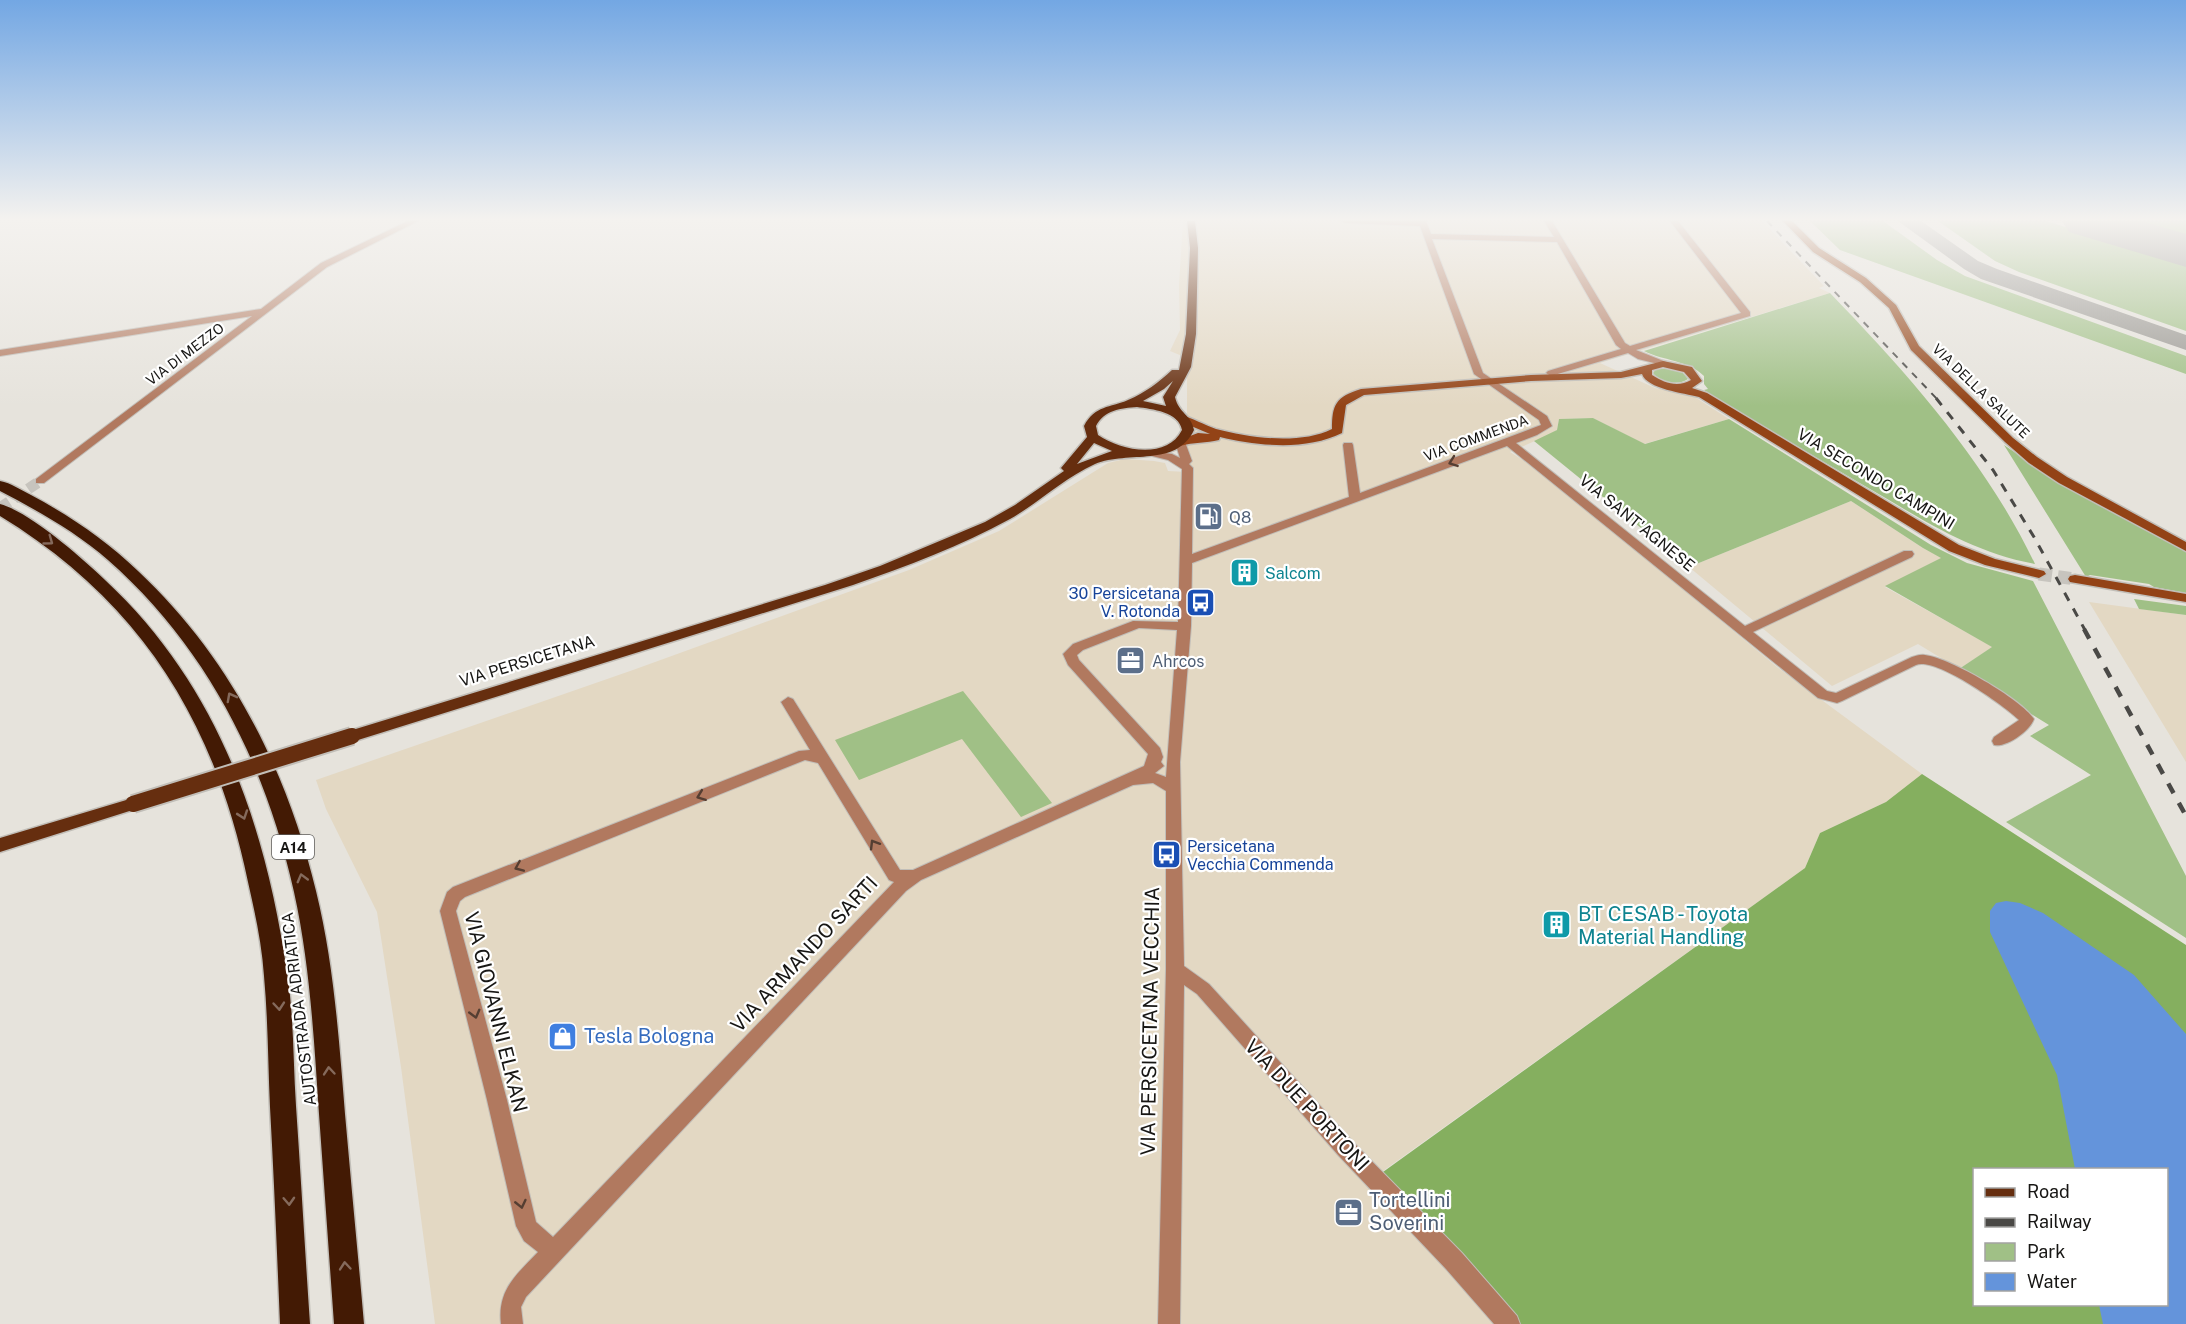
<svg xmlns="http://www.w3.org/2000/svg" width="2186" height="1324" font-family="'Public Sans',sans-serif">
<rect width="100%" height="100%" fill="#e6e3dc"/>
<path fill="#e3d8c3" d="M1183 221H1762L1824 286 1819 288 1830 293 1600 363 1655 388 1690 394 1729 419 1644 444 1593 418 1559 419 1557 430 1551 434 1510 452 1539 470 1777 667 1922 774 1886 802 1820 833 1805 868 1383 1171 1519 1324H435L401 1067 377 912 326 809 316 780 633 670 909 570 999 531 1108 463 1125 459 1154 461 1165 463 1168 471 1187 472V358L1170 351 1180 330 1179 285Z
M1851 501 1923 548 1942 558 1885 587 1993 647 1959 669 1918 644 1832 686 1689 567Z
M2089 602 2186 615V762Z"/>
<path fill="#a0c086" d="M1810 221H1883L1937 260 1965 276 2186 356V374L1840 250Z
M1938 221H2046L2186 264V331L2019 272 1995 261Z
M2126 221H2186V239Z
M1830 293C1909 375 1985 460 2035 564 1971 552 1925 521 1870 489 1817 458 1765 427 1713 396L1704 390 1708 389 1704 384V376C1688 360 1664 361 1644 351Z
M1671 368 1682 372 1688 379C1677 386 1660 383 1653 373L1656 369Z
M1593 418 1645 444 1729 419 1931 545 1967 563 2033 581 2186 876V938L2006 822 2091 775 2030 736 2049 725 1959 669 1992 647 1885 586 1941 558 1923 548 1851 501 1689 567 1534 441 1557 430 1559 419Z
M2004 445 2054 479 2186 551V593L2154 587 2149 584 2090 575 2086 577Z
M2134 599 2186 606V615L2139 609Z
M963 691 1052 803 1021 817 962 739 859 780 835 740Z"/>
<path fill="#85af5f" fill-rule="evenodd" d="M1922 774 2186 945V1324H1519L1383 1172 1805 868 1820 833 1886 802ZM1974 1170H2166V1304H1974Z"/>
<path fill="#6494db" d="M2006 901 2020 903 2043 913 2134 975 2186 1034V1324H2103L2099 1305 2166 1304V1170L2075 1169 2057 1075 1990 932V911L1996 903Z"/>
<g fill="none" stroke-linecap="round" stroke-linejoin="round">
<path fill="#989691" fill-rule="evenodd" d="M1898 221H1921L1978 261 1997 269 2186 335V350L1981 279 1964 269Z"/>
<path fill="#989691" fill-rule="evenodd" d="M2062 221H2141L2186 234V267L2069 232Z"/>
<path stroke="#c7c4be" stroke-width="11" stroke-dasharray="11 6" stroke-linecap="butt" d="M0 508 40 481"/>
<path stroke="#c7c4be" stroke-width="13" stroke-dasharray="13 6" stroke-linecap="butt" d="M2039 574 2075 579"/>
<defs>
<path id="street" d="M408 221H418L327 267 44 483H36V479L252 316 0 356V350L261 309 321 263Z
M1341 221H1426L1431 234 1554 237 1544 221H1552L1625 343 1630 346 1741 313 1670 221H1678L1750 312V316L1636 350 1666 362V366L1638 359 1628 353 1551 376 1546 373 1548 371 1621 349 1616 345 1557 242 1432 239 1483 373 1547 416 1552 426 1537 435 1516 443 1745 626 1904 551H1912L1914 554 1912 557 1753 632 1827 691 1836 693 1912 657C1916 656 1920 654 1925 655 1950 658 2021 699 2034 719 2030 731 2006 748 1994 745L1992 741 1994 737 2019 720C2003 705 1936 657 1916 665L1842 701 1837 703 1818 698 1507 446 1192 563 1191 626 1180 762 1184 966 1209 984 1353 1142 1462 1253 1517 1316 1520 1324H1494L1446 1269 1339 1156 1197 994 1184 985 1180 1324H1158L1166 969V791L1153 783 1133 785 921 880 906 891 526 1297 521 1307 523 1324H501C497 1290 516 1275 538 1252L524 1241 516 1226 487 1100 440 911 447 892 453 887 799 751 810 750 781 702 788 697 793 699 900 870H913L1144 766 1148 754 1068 665 1063 654 1073 644 1133 621 1178 622 1182 469 1168 460 1144 454V450L1172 454 1180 458 1175 442 1180 439 1185 442 1192 461 1189 464 1193 468 1192 554 1349 497 1343 445 1344 443H1352L1353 445 1360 493 1541 425 1539 420 1474 374 1420 226 1345 223ZM1139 628 1177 630 1166 777 1155 773 1164 766 1161 762 1163 757 1160 748 1079 660 1077 655 1083 650ZM805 760 818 763 889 880 894 882 553 1237 536 1222 507 1100 456 911 460 901 465 897Z"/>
<path id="secondary" d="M1783 221H1792L1819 248 1866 278 1896 305 1919 346 2013 438 2037 457 2067 477 2186 542V551L2059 483 2029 463 2005 442 1911 350 1889 308 1860 282 1813 252Z
M1663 361 1692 367 1702 381 1692 388 1707 393 1959 545 1995 559 2044 571 2046 574 2039 578 1985 565 1949 551 1699 397C1684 393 1647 389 1642 374L1621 378 1531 381 1364 395 1346 405 1342 433C1306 451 1258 446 1220 437L1219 440C1206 443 1194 442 1180 446L1174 442 1198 433 1210 434 1177 420 1175 418 1181 415C1193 418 1204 425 1216 429 1250 438 1300 445 1332 429 1332 404 1336 397 1361 389L1531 375 1621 372ZM1663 367 1684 372 1691 380C1678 388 1664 383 1652 375V370Z
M2075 575 2186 594V602L2070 582 2068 579 2070 576Z"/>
<path id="primary" d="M1187 221H1195L1198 248 1196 334 1191 367 1175 397C1179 414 1191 414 1194 430 1176 468 1129 450 1095 464 1064 478 1040 502 1010 519 961 546 907 566 853 585L358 740H346L344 736 346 732 825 585 880 566 985 522 1015 505 1064 471 1061 468 1087 437 1084 426C1095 405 1110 408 1128 400 1145 393 1159 382 1172 370H1179L1186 334 1190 248ZM1173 381 1163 397 1166 406 1143 401 1164 389ZM1137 407C1152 409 1179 412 1182 430 1167 460 1121 451 1098 435L1096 426C1104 410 1121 408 1137 407ZM1094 443 1112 451 1077 464Z
M133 798 139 800 142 804 139 808 0 852V838Z"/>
<path id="highway" d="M0 481C11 483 21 490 31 495 70 516 106 540 138 571 230 657 287 770 316 891 334 964 339 1040 345 1114 351 1184 358 1254 364 1324H334C329 1254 324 1184 319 1114 314 1040 310 964 294 892 266 765 207 647 108 560 76 532 38 511 0 491Z
M0 504C30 512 82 558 105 580 218 685 265 823 287 972 294 1016 293 1062 296 1106 301 1179 305 1251 310 1324H280C277 1252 274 1179 270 1107 268 1063 268 1019 264 976 262 944 255 913 248 882 215 722 141 602 0 516Z"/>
</defs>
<use href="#street" stroke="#c1beb8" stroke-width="2"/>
<use href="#secondary" stroke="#c1beb8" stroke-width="3"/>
<use href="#primary" stroke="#c1beb8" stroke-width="3"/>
<use href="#highway" stroke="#c1beb8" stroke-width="3"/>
<use href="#street" fill="#b1795f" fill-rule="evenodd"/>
<use href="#secondary" fill="#934316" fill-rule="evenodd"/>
<use href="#primary" fill="#662e0f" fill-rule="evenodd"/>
<use href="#highway" fill="#431a04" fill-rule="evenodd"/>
<path stroke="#4a4946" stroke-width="2" stroke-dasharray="7 7" stroke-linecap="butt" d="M1767 221 1937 399"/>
<path stroke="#4a4946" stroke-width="3" stroke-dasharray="9 9" stroke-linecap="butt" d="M1936 398 1993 470 2034 537 2085 630"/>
<path stroke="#4a4946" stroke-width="4.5" stroke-dasharray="11 11" stroke-linecap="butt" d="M2084 629 2186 816"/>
<defs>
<path id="primary-bridge" d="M133 804 352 736"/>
</defs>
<use href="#primary-bridge" stroke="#c1beb8" stroke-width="20" stroke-linecap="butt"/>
<use href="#primary-bridge" stroke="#662e0f" stroke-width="16"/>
</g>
<defs><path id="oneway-chevron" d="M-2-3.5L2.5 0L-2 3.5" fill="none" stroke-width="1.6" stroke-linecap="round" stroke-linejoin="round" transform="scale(1.5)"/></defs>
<g stroke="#553e32">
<use href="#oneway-chevron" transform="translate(1453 462) rotate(160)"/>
<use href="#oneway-chevron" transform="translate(701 796) rotate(159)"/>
<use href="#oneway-chevron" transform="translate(874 844) rotate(-121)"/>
<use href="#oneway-chevron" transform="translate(519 867) rotate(157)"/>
<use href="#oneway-chevron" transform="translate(475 1014) rotate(75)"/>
<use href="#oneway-chevron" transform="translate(521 1204) rotate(77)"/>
</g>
<g stroke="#856a5c">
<use href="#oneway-chevron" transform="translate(49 541) rotate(36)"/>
<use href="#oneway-chevron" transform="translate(231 697) rotate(-118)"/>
<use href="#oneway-chevron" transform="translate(243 815) rotate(71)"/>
<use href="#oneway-chevron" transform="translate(302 878) rotate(-105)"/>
<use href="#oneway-chevron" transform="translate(279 1006) rotate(85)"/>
<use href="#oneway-chevron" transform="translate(329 1071) rotate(-95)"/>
<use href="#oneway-chevron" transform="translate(289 1201) rotate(87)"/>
<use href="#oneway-chevron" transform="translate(345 1266) rotate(-95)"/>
</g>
<linearGradient id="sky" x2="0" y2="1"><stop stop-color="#73a7e3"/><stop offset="0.54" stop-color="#f4f2ef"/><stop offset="1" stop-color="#f4f2ef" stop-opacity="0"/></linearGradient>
<rect width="2186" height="406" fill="url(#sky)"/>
<defs>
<symbol id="fuel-square" viewBox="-11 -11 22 22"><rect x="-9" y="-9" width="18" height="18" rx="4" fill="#5c6f8a" stroke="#fff"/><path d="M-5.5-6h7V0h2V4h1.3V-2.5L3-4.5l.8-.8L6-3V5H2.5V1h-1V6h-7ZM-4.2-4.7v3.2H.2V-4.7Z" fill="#fff"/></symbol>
<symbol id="building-square" viewBox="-11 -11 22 22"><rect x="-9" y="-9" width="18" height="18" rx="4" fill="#0f9aa8" stroke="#fff"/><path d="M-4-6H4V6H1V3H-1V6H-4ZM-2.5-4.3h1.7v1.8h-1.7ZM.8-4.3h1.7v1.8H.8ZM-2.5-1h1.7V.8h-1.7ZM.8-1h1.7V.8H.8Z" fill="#fff"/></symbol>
<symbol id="bus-square" viewBox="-11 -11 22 22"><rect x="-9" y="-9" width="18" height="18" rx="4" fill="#1a4fb4" stroke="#fff"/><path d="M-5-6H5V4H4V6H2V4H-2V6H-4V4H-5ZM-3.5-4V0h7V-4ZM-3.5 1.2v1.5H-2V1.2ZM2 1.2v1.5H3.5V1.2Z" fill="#fff"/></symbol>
<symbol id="office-square" viewBox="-11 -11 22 22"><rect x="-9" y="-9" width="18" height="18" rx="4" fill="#5c6f8a" stroke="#fff"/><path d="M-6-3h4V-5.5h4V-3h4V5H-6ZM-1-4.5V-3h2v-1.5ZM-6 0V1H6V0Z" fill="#fff"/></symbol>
<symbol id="shop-square" viewBox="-11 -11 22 22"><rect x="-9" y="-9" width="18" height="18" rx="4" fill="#3f7fe0" stroke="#fff"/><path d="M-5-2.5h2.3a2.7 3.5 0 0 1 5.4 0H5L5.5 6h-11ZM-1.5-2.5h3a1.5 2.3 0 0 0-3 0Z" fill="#fff"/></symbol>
</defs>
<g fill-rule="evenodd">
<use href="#fuel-square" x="1192" y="500" width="33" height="33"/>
<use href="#building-square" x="1228" y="556" width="33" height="33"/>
<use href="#bus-square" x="1184" y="586" width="33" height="33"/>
<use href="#office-square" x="1114" y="644" width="33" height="33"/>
<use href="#bus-square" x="1150" y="838" width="33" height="33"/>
<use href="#building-square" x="1540" y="908" width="33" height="33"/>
<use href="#shop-square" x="546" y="1020" width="33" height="33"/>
<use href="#office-square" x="1332" y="1196" width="33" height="33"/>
</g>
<g text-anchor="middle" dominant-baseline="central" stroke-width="4.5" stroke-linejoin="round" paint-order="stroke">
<g font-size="14" fill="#171614" stroke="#fff">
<text transform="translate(185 354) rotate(-37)">VIA DI MEZZO</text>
<text transform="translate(1981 391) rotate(44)">VIA DELLA SALUTE</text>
<text transform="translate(1476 438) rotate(-20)">VIA COMMENDA</text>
</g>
<rect fill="#fff" stroke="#5d5c5a" stroke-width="1.5" x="272" y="835" width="42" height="24" rx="4.5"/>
<g font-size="15" font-weight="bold" fill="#171614">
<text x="293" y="847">A14</text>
</g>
<g font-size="16" fill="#171614" stroke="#fff">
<text transform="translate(1876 479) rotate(31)">VIA SECONDO CAMPINI</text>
<text transform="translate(1637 523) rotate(39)">VIA SANT'AGNESE</text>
<text transform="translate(527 661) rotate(-17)">VIA PERSICETANA</text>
<text transform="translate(299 1009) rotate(-97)">AUTOSTRADA ADRIATICA</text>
</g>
<g font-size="16" fill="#4e5e75" stroke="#fff" text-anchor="start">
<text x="1229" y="517">Q8</text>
<text x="1152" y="661">Ahrcos</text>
</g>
<g font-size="16" fill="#0d838f" stroke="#fff" text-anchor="start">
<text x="1265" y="573">Salcom</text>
</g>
<g font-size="16" fill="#164399" stroke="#fff" text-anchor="end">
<text x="1180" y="593">30 Persicetana<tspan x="1180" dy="18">V. Rotonda</tspan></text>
<text x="1187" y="846" text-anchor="start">Persicetana<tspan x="1187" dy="18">Vecchia Commenda</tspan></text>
</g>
<g font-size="20" fill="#0d838f" stroke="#fff" text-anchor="start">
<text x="1578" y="914">BT CESAB - Toyota<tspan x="1578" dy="23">Material Handling</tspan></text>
</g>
<g font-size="20" fill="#171614" stroke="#fff">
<text transform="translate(804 954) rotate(-47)">VIA ARMANDO SARTI</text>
<text transform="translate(496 1012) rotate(76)">VIA GIOVANNI ELKAN</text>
<text transform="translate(1150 1021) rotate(-89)">VIA PERSICETANA VECCHIA</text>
<text transform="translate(1307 1105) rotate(47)">VIA DUE PORTONI</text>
</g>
<g font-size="20" fill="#366cbe" stroke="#fff" text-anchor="start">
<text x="584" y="1036">Tesla Bologna</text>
</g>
<g font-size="20" fill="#4e5e75" stroke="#fff" text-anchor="start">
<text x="1369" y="1200">Tortellini<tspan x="1369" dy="23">Soverini</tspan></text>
</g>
</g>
<rect x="1973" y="1168" width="195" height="138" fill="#ffffff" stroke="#a2a2a1" stroke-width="1.5"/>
<rect x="1985" y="1188" width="30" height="9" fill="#662e0f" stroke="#a2a2a1" stroke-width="1.5"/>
<text x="2027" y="1198" font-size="18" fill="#171614">Road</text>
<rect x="1985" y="1218" width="30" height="9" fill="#4a4946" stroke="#a2a2a1" stroke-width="1.5"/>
<text x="2027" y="1228" font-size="18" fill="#171614">Railway</text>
<rect x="1985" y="1243" width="30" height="18" fill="#a0c086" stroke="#a2a2a1" stroke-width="1.5"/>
<text x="2027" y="1258" font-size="18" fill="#171614">Park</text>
<rect x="1985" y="1273" width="30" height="18" fill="#6494db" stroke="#a2a2a1" stroke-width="1.5"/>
<text x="2027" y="1288" font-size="18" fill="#171614">Water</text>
</svg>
